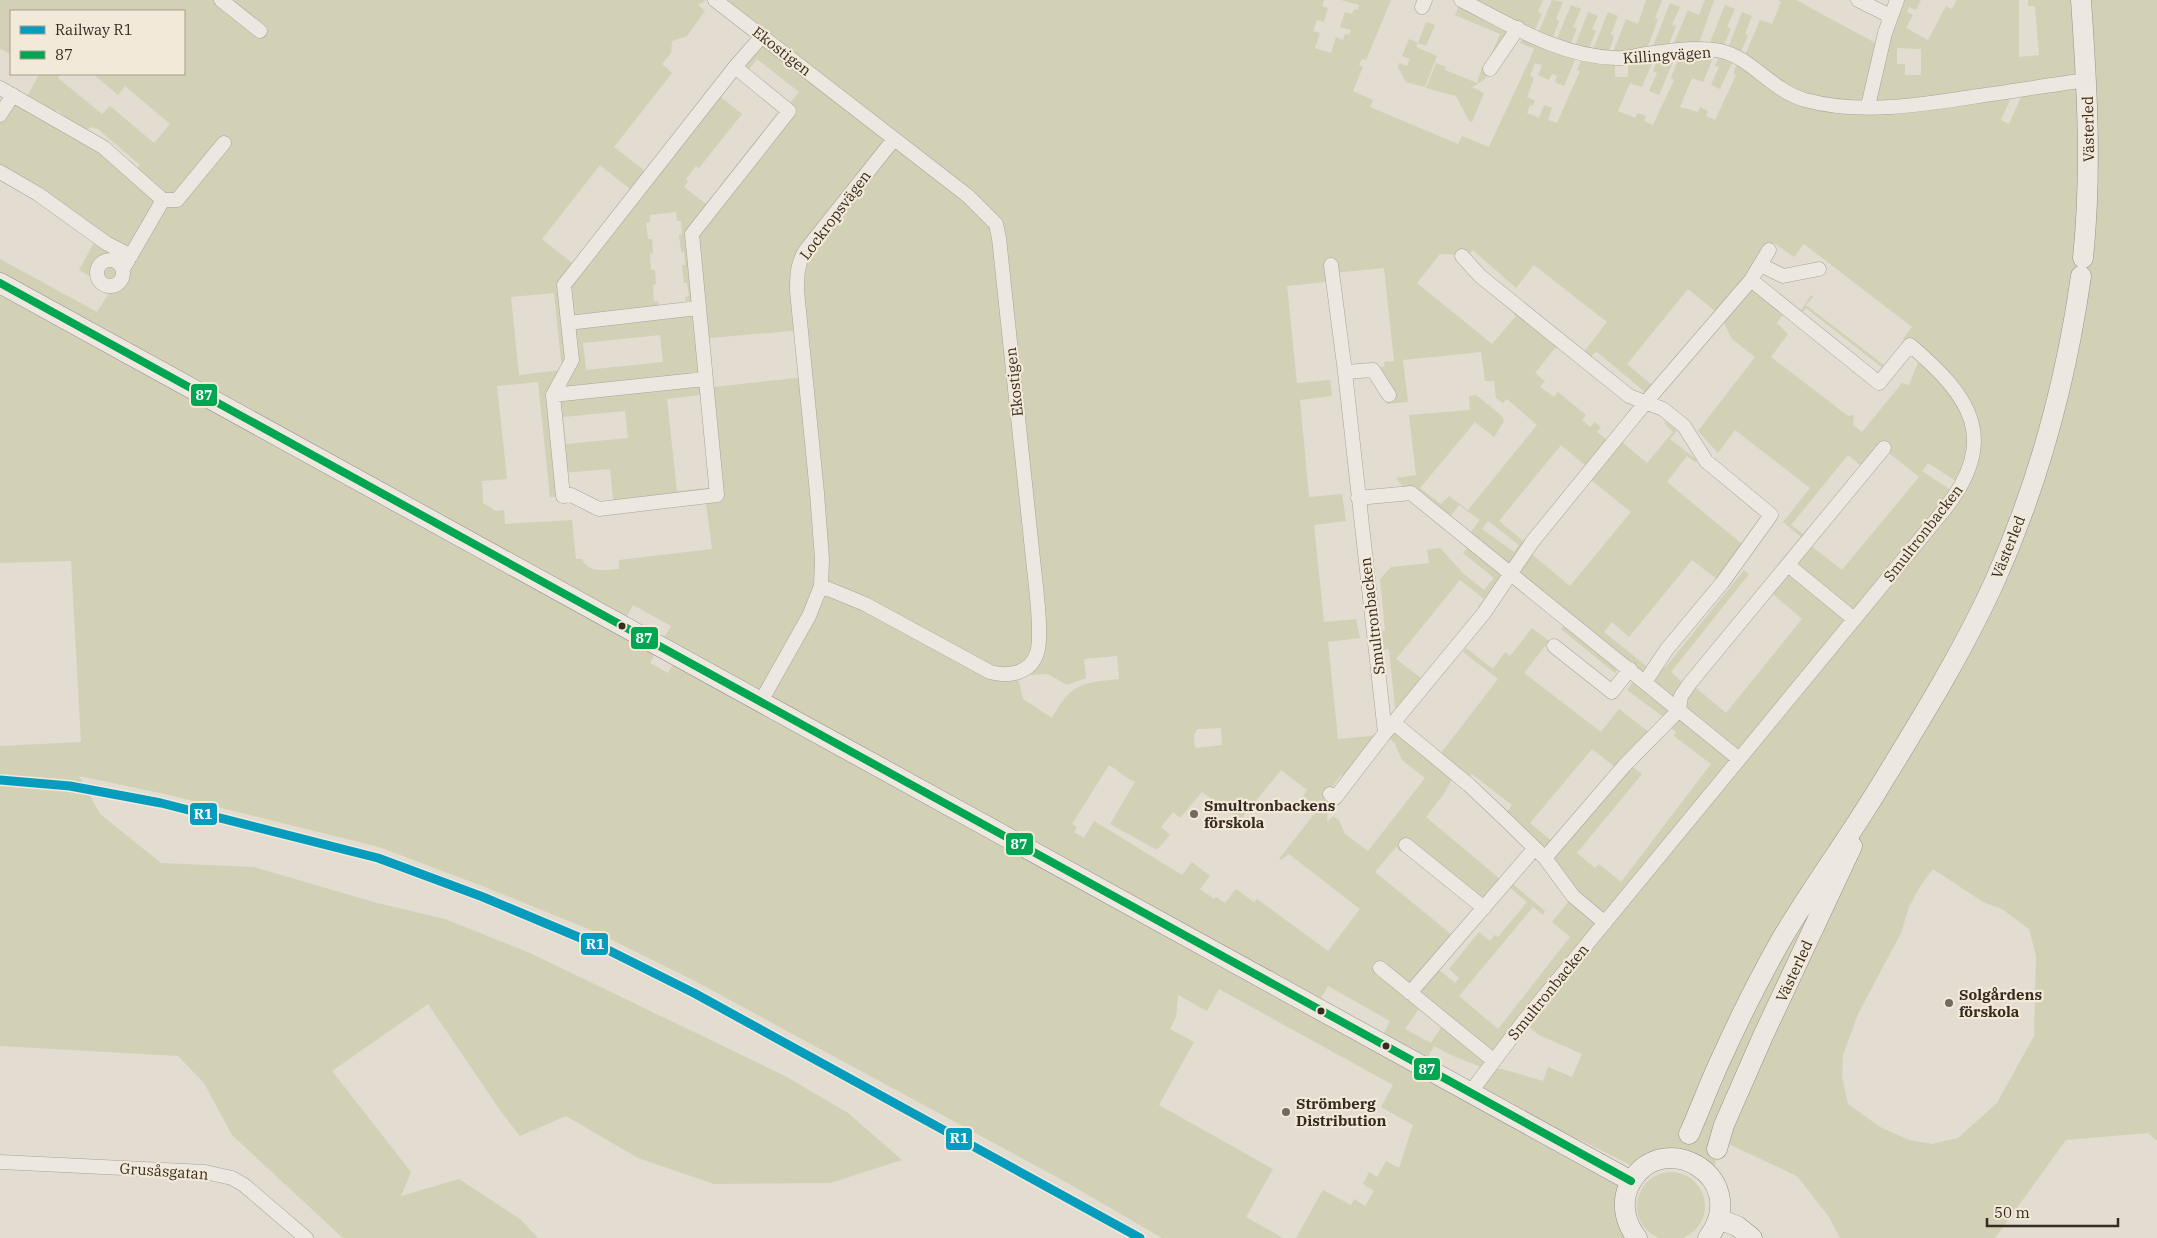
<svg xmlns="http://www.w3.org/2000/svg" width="2157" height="1238" font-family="'IBM Plex Serif',serif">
<rect width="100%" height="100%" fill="#e2dcd1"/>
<path fill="#d2d0b5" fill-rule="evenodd" d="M0 0H706L698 5 705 11 687 36 672 41 671 53 662 64 672 73 614 147 645 171 716 89 722 98 742 114 699 168 696 166 686 179 688 182 684 187 706 204 711 197 714 199 722 189 720 186 783 106 790 103 799 92 757 59 748 71 735 67 762 36 715 0H1324L1322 6 1328 8 1324 22 1317 20 1313 31 1320 33 1315 48 1331 53 1336 37 1343 40 1345 34 1349 35 1351 30 1340 27 1345 12 1352 14 1354 9 1358 10 1359 5 1341 0H1391L1366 60 1362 59 1359 65 1363 67 1353 91 1373 100 1370 107 1458 144 1462 136 1489 147C1504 114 1520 82 1534 49L1520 43 1526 33 1501 51 1484 80 1472 87 1484 93 1472 122 1469 121 1456 96 1426 88 1436 63 1446 67 1445 70 1477 83 1482 67H1486L1500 34 1455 15 1461 0H1543L1538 12 1542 14 1532 36 1536 38 1552 0 1563 2 1556 19 1559 21 1550 45 1554 46 1571 5 1581 9 1573 27 1577 28 1568 50 1573 51 1588 12 1598 16 1592 29 1596 31 1587 54 1591 55 1608 12 1618 16 1611 34 1614 36 1607 57H1611L1626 19 1638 24 1646 0H1662L1655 18 1658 19 1645 54H1650L1670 3 1680 7 1672 25 1676 26 1666 52H1670L1688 10 1699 15 1705 0H1714L1697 49 1707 50 1725 5 1735 9 1727 27 1731 29 1721 51 1726 53 1742 12 1752 16 1745 34 1748 36 1738 58 1735 56 1720 89 1711 85 1719 67 1715 66 1721 52 1716 51 1703 82 1692 78 1680 107 1698 112 1700 107 1708 111 1706 116 1715 120 1736 75 1733 73 1740 59 1743 60 1760 20 1772 24 1781 2 1778 0H1796L1881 46 1897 0H1921L1916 10 1909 7 1907 12 1913 15 1906 28 1928 40 1946 6 1952 9 1957 0H2019V57L2039 55 2035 6H2028V0H2157V1141L2148 1133 2066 1140 1995 1238H1840L1829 1217 1797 1176 1720 1140 1716 1153 1714 1182 1697 1165 1641 1170 1521 1111 1631 1181 1637 1238H1296L1323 1190 1351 1205 1354 1199 1365 1206 1374 1191 1363 1184 1369 1172 1377 1177 1386 1161 1399 1168 1413 1125 1381 1107 1393 1085 1219 989 1207 1011 1178 995 1176 1017 1170 1029 1194 1042 1159 1105 1273 1169 1246 1217 1283 1238H1162L1064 1181 693 980 598 933 485 887 379 847 165 794 79 776 100 814 161 863 254 867 377 903 445 919 530 953 785 1076 848 1113 902 1160 830 1183 714 1184 638 1158 566 1116 520 1136 502 1113 428 1004 332 1071 411 1172 401 1196 459 1179 520 1219 538 1238H343L232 1135 204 1083 178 1056 0 1046V746L81 742 71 561 0 563V259L97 312 113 287 105 286 97 276 95 279 79 270 97 237 0 172V115L13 95 25 101 39 74H61L58 78 102 114 110 106 154 143 170 124 125 86 118 95 93 74H184V11H11V54L0 49ZM1897 48 1921 49V75H1905V64H1897ZM1677 52H1681L1671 78 1674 80 1653 125 1644 121 1646 116 1638 113 1635 118 1618 111 1630 83 1642 87 1656 54 1660 53 1653 71 1657 73 1649 91 1659 95ZM1578 53H1584L1577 70 1580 71 1557 123 1548 120 1552 108 1544 105 1539 118 1527 113 1530 105 1533 106 1535 101 1527 97 1534 78 1530 76 1535 63 1542 65 1538 75 1549 80 1552 74 1557 76 1555 82 1564 86ZM1615 58H1628V77H1615ZM2024 90 2009 124 2001 120 2014 91ZM57 110 85 133 90 127 98 129 140 165 133 173 51 117ZM600 165 630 189 572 263 542 239ZM676 212 677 221H681L682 234 679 235 681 252H684L685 265H682L684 283H687L689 296 685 297 686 305 659 308 658 301H654L653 285 656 284 655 270H651L650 254 653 253 652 239H648L646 223 650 222V215ZM1774 243 1794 257 1804 244 1912 327 1903 339 1921 355 1909 385 1902 383 1862 432 1853 425 1854 415 1848 416 1771 357 1788 334 1777 323 1787 309 1751 280ZM112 247 130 256 121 265 113 260 105 261ZM1473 250 1516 288 1534 265 1607 322 1580 357 1587 362 1596 351 1646 393 1652 385 1627 364 1688 289 1720 315 1732 339 1755 357 1698 431 1718 453 1735 430 1810 488 1783 522 1801 537 1803 534 1791 525 1848 455 1866 470 1884 449 1919 477 1842 570 1806 542 1767 589 1802 619 1726 713 1690 683 1687 687 1671 672 1749 574 1744 570 1665 668 1659 662 1650 669 1604 632 1612 622 1629 637 1692 560 1722 583 1742 544 1667 482 1687 456 1695 462 1697 460 1670 439 1677 431 1665 421 1664 423 1673 432 1647 463 1617 438 1612 444 1597 432 1601 427 1595 422 1590 427 1582 420 1586 415 1558 392 1554 397 1540 387 1545 381 1535 373 1555 348 1557 349 1563 343 1518 307 1513 313 1516 316 1492 344 1417 283 1440 254 1468 255ZM1384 268 1394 361 1384 362 1385 366 1373 370 1387 404 1408 402 1403 360 1481 352 1485 381H1494L1496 398 1503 403 1507 399 1537 425 1468 510 1449 496 1441 504 1420 488 1475 422 1494 437 1504 421 1502 416 1476 395 1469 396 1470 410 1409 415 1416 475 1396 478 1403 487 1446 522 1459 505 1480 520 1466 538 1471 543 1463 553 1494 578 1484 590 1464 574 1440 548 1427 550 1429 563 1391 567 1380 579 1385 630 1374 633 1376 650 1389 649 1395 707 1403 712 1433 675 1428 670 1421 678 1396 659 1460 580 1484 599 1478 607 1484 613 1511 574 1568 620 1561 629 1615 673 1622 663 1637 676 1627 690 1666 719 1671 728 1676 732 1674 736 1711 764 1621 882 1599 864 1595 868 1577 853 1642 774 1630 765 1545 858 1573 896 1552 922 1570 937 1498 1029 1459 996 1533 907 1543 915 1545 911 1508 880 1500 879 1426 817 1444 794 1455 773 1394 723 1385 732 1370 736 1338 739 1328 642 1360 638 1356 619 1324 622 1314 525 1346 521 1342 494 1309 497 1300 400 1332 396 1330 380 1297 383 1287 286 1333 281V273ZM554 293 562 370 519 375 511 297ZM801 330 805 377 706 388 705 379 713 378 709 338ZM660 335 663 362 586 370 583 343ZM538 382 550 497 563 496 561 473 610 469 614 507 705 496 712 549 619 560V569C605 570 589 574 582 559H576L572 520 505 524 504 510 496 511 483 503 482 481 507 479 497 386ZM707 394 716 487 677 491 667 399ZM625 411 628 438 566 444 563 417ZM1561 445 1591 470 1586 476 1631 512 1570 586 1527 550V538L1523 541 1499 521ZM1928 463 1962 485 1957 494 1922 471ZM1488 521 1519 545 1514 552 1482 529ZM633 605 671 626 659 646 622 625ZM659 646 678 656 668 673 650 663ZM1117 656 1119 679C1082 683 1071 683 1052 718L1023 699 1017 673 1024 670 1031 675 1048 674 1067 685 1086 678 1084 659ZM1221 728 1222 745 1195 748 1194 736 1197 729ZM1386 734 1395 744 1402 760 1425 778 1368 851 1345 834 1339 820 1333 816 1327 822 1328 808 1331 804 1323 799 1341 775 1349 781ZM1109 765C1118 770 1125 778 1135 782L1110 824 1157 850 1170 835 1161 827 1173 812 1180 818 1202 792 1240 820 1281 770 1307 790 1303 796 1318 809 1279 859 1281 860 1289 854 1360 909 1328 951 1257 899 1254 902 1236 889 1225 903 1216 897 1214 899 1200 889 1210 876 1192 862 1182 875 1094 821 1084 838 1074 832 1077 827 1072 824ZM1406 845 1484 908 1505 883 1527 902 1498 937 1495 935 1490 941 1479 932 1449 969 1459 978 1455 983 1434 966 1457 939 1375 872 1396 847 1401 852ZM1933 869 1983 902 2002 909 2029 929 2036 956 2034 1036 1997 1103 1958 1138 1932 1144 1909 1140 1880 1127 1848 1104 1842 1077 1843 1055 1858 1014 1901 933 1909 907 1919 888ZM1328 986 1390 1021 1379 1043 1315 1008ZM1423 1003 1442 1026 1431 1043 1405 1029ZM1523 1022 1539 1035 1582 1054 1572 1077 1548 1067 1543 1081 1502 1069H1487ZM1434 1046 1451 1055 1486 1069 1470 1093 1419 1074Z
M1426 22 1435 25 1426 46 1418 43 1416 47 1437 56 1425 87 1406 82 1398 67 1399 63 1407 66 1410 59 1402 56 1409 39 1418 43Z
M1811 295 1813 297 1806 305 1885 366 1884 369 1806 308 1800 315 1799 313Z
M1532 628 1549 641 1524 673 1601 732 1619 709 1654 736 1624 766 1618 761 1617 763 1622 768 1620 771 1592 749 1530 823 1553 842 1541 854 1503 817 1512 805 1472 774 1469 777 1441 753 1498 679 1463 652 1466 648 1493 669 1505 652 1510 656Z
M1637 1206a34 34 0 1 1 68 0a34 34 0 1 1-68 0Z"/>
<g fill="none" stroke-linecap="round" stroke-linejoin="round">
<defs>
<path id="street" d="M221 0 260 31
M715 0 968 196 996 224 999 238C1011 345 1022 452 1033 559 1035 580 1043 635 1037 653 1030 674 1008 677 990 672L865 604 821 586
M1461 0C1511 25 1558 56 1615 58 1626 59 1635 56 1645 54 1668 51 1697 46 1721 51 1752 58 1771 90 1805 100 1861 115 1922 105 1978 96 2014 91 2050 85 2087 80
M1858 0 1890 16
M1422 7 1425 0
M1490 69 1518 28
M0 88 103 147 163 200 123 269
M1868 106 1885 33 1897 0
M0 115 13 95
M0 172 38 194 106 243 131 256
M163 200H177L224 143
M1462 256 1480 276 1629 396 1663 409 1684 426 1706 461 1771 515 1722 583 1667 649 1645 682
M97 273a13 13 0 1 1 26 0a13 13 0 1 1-26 0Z
M1331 265 1345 372 1385 733
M1761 265 1783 276 1819 269
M698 308 568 323 572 360 553 395 563 496 571 495 599 509 717 495 692 234 789 111 735 67 762 36
M568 323 564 285 735 67
M1345 372 1373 370 1389 395
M553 395 705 379
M1358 498 1411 493 1739 759
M1788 565 1854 619
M1554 646 1612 692 1630 669
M760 703 809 616 821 586 822 559 817 493 797 291C797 276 797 265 805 251L894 139
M1394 723 1469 785 1506 820 1545 858 1573 896 1605 923
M1330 794 1335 798 1385 733 1484 613 1532 542 1646 402 1751 280 1769 250
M1406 845 1484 908
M1545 858 1624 766 1679 710 1681 696 1690 683 1884 448
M1380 968 1493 1060
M1410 993 1535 848
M1470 1093 1523 1022 1944 510C2001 439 1970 396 1910 345L1879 383 1751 280
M0 1162 205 1172 232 1178 244 1185 306 1238"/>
<path id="secondary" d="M2081 0C2087 86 2092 171 2083 258
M0 283 1631 1181
M1689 1134C1700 1110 1709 1084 1721 1059 1739 1019 1759 979 1781 940 1811 889 1846 842 1877 791 1918 724 1961 655 1994 583 2038 485 2066 382 2081 276
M1717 1149 1724 1125 1763 1036 1852 846
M1718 1219 1737 1226 1752 1238
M1637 1238C1626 1224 1621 1205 1628 1188 1658 1122 1754 1177 1708 1238"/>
</defs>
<use href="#street" stroke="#a8a299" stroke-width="15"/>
<use href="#secondary" stroke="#989189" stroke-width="21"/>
<use href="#street" stroke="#ece8e1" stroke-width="14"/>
<use href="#secondary" stroke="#ece8e1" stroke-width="20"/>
<defs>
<path id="bus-1" d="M0 283 1631 1181"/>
</defs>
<use href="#bus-1" stroke="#f2e9d8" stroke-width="11"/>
<use href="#bus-1" stroke="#00a651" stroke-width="8"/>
<defs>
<path id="rail-1" d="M0 780 70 786 161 803 378 858 483 897 602 947 694 993 1140 1238"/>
</defs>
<use href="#rail-1" stroke="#f2e9d8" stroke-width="12"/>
<use href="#rail-1" stroke="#069cbd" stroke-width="9"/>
</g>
<g fill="#372b21" stroke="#f2e9d8" stroke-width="2">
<circle cx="622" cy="626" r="4.5"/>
<circle cx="1321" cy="1011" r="4.5"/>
<circle cx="1386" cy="1046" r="4.5"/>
</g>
<g fill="#73695f" stroke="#f2e9d8" stroke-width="2">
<circle cx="1194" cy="814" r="5"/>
<circle cx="1949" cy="1003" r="5"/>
<circle cx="1286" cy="1112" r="5"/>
</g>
<g text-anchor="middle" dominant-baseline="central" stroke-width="4.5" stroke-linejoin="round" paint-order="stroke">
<g font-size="15" fill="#372b21" stroke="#f2e9d8">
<text transform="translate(782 51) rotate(38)">Ekostigen</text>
<text transform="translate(1667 55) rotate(-4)">Killingvägen</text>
<text transform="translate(2088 129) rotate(-91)">Västerled</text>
<text transform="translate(835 215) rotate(-53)">Lockropsvägen</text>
<text transform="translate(1014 382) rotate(-96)">Ekostigen</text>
<text transform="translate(1923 533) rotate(-52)">Smultronbacken</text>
<text transform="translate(2008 547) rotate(-68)">Västerled</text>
<text transform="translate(1372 616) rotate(-97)">Smultronbacken</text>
<text transform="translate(1794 971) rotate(-65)">Västerled</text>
<text transform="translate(1548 992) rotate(-51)">Smultronbacken</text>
<text transform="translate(164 1171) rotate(4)">Grusåsgatan</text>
</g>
<g font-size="15" font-weight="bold" fill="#372b21" stroke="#f2e9d8" text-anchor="start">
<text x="1204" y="805">Smultronbackens<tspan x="1204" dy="17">förskola</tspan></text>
<text x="1959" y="994">Solgårdens<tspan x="1959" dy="17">förskola</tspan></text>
<text x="1296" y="1103">Strömberg<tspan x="1296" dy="17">Distribution</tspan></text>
</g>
</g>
<g stroke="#f2e9d8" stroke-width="2">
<rect x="190" y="383" width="28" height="24" rx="5" fill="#00a651"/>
<rect x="630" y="626" width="29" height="24" rx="5" fill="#00a651"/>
<rect x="189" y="802" width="29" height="24" rx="5" fill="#069cbd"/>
<rect x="1005" y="832" width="29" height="24" rx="5" fill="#00a651"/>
<rect x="580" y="932" width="29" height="24" rx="5" fill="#069cbd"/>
<rect x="1413" y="1057" width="28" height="24" rx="5" fill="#00a651"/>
<rect x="945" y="1127" width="28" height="24" rx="5" fill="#069cbd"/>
</g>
<g font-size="14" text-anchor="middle" font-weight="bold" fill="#fff">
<text x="204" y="400">87</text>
<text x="644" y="643">87</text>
<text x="203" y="819">R1</text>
<text x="1019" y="849">87</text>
<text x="595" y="949">R1</text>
<text x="1427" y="1074">87</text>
<text x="959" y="1143">R1</text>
</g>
<rect x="10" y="10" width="175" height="65" fill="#f2e9d8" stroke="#a79d8f"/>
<rect x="20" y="26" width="25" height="8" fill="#069cbd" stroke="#a79d8f"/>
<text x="55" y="35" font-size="15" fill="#372b21">Railway R1</text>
<rect x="20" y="51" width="25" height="8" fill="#00a651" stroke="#a79d8f"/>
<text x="55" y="60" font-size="15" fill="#372b21">87</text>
<path d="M1987 1218v8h131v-8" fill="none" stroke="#372b21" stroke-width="2.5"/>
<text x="1994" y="1218" font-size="15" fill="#372b21" stroke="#f2e9d8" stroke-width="4" paint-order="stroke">50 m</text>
</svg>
